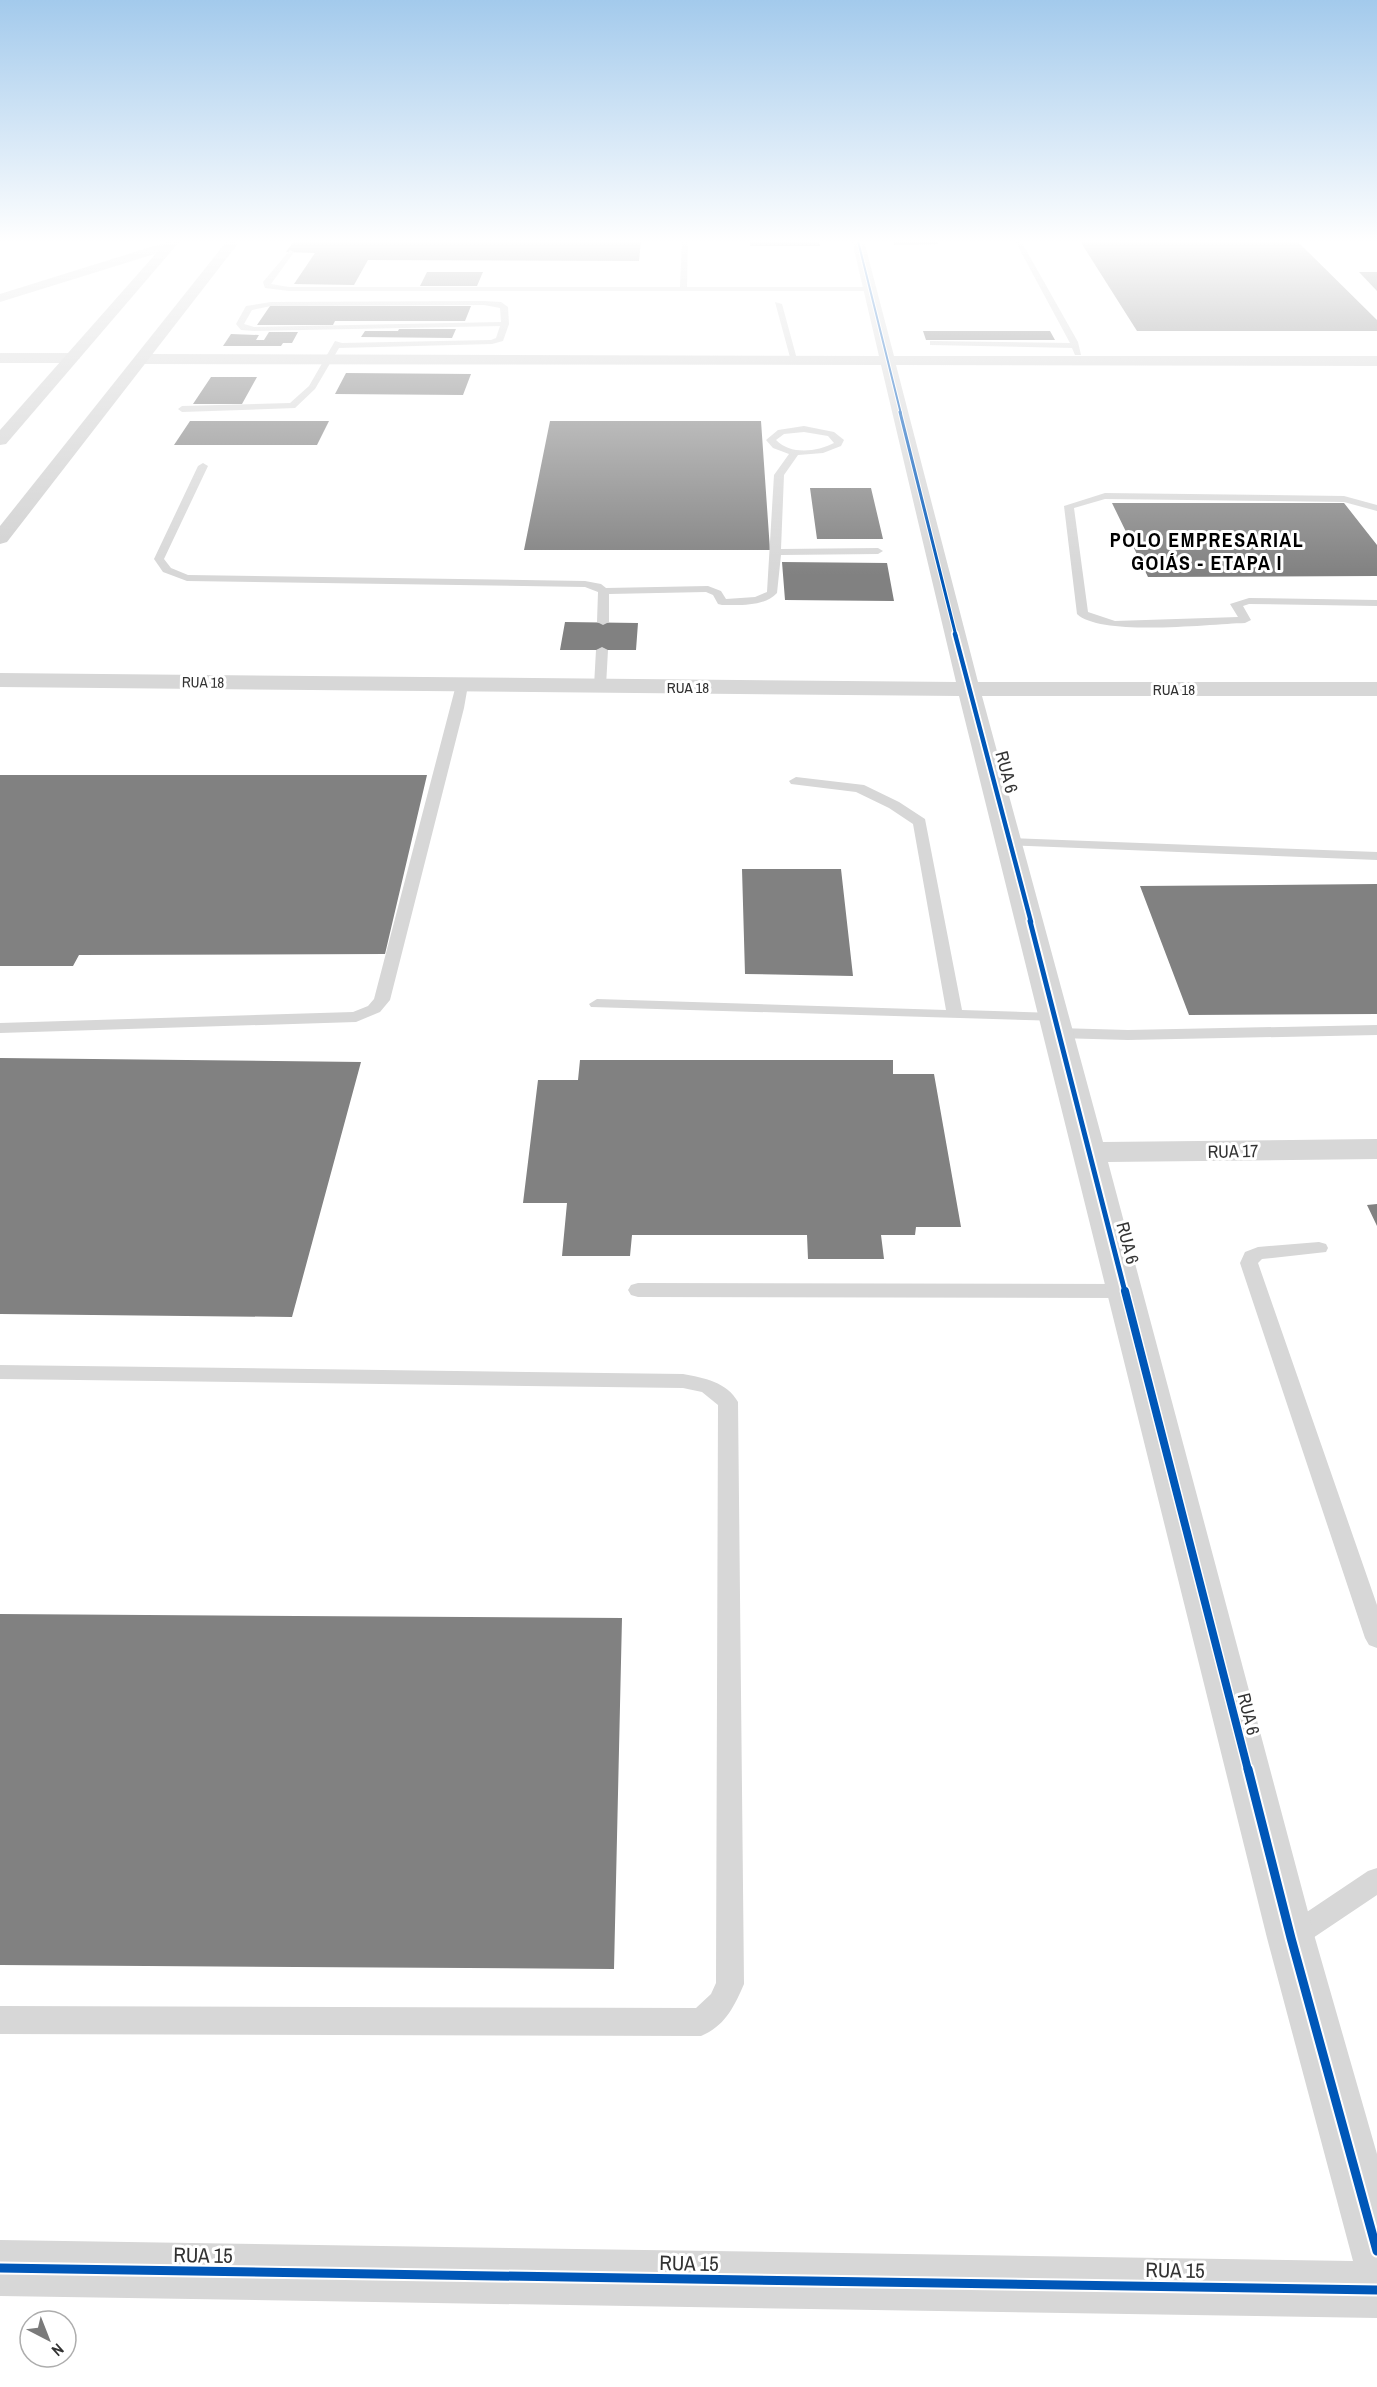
<svg xmlns="http://www.w3.org/2000/svg" width="1377" height="2387" font-family="'Archivo Narrow',sans-serif">
<rect width="100%" height="100%" fill="#fff"/>
<path fill="#818181" d="M294 241H641L639 261 368 260 354 285 294 284 315 253 286 252Z
M749 241H819L820 246H750Z
M893 241H937L938 244 894 245Z
M1080 241H1297L1377 320V331H1137Z
M427 272H483L477 286H420Z
M1359 272H1377V291Z
M270 306H471L465 321H335L333 325H257Z
M399 329H456L452 338 361 337 365 331H398Z
M923 331H1050L1055 340H926Z
M269 332H298L292 343H283L281 346H223L231 334 259 335 256 340H264Z
M346 373 471 374 463 395 335 394Z
M211 377H257L242 404H193Z
M190 421H329L317 445H174Z
M550 421H761L770 550H524Z
M810 488H871L883 539H817Z
M1112 503H1344L1377 545V576L1148 577Z
M782 562 887 563 894 601 785 600Z
M565 622 638 623 636 650H560Z
M0 775H427L385 954 79 955 73 966H0Z
M742 869H841L853 976 745 974Z
M1377 884V1014L1189 1015 1140 886Z
M0 1058 361 1062 292 1317 0 1314Z
M580 1060H893V1074H934L961 1227H916L915 1235H881L884 1259H808L807 1235H632L630 1256H562L567 1203H523L538 1080H578Z
M1377 1204V1226L1367 1205Z
M0 1614 622 1618 614 1969 0 1965Z"/>
<g fill="none" stroke-linecap="round" stroke-linejoin="round">
<path fill="#d7d7d7" fill-rule="evenodd" d="M682 241H688L687 287H872L876 289 872 291H289L265 288 263 282 290 250 294 252 271 284 289 287H680Z
M1015 241H1021L1078 342 1081 355H1075L1072 348 930 345V341H933L1070 343Z
M484 301 501 302 508 307 509 324 503 341 492 344 339 348 315 389 295 408 182 412 178 409 182 406 290 403 309 386 335 341 342 343 491 340 496 338 500 326 254 331 241 330 236 324 246 306 271 302ZM484 305 500 308 501 322 254 327 244 324 252 310 271 306Z
M775 302 782 304 798 363 791 361Z
M804 426 834 432 844 440 841 446 823 453 798 455 784 475 781 549 878 548 883 551 878 554 781 555 777 593C764 607 740 605 722 605L718 604 713 595 706 592 609 594V622L603 625 597 622 598 592 585 587 187 581 163 572 154 559 198 466 203 463 208 466 164 559 171 568 188 575 585 581 601 584 606 588 708 586 721 591 726 599 755 597 767 592 774 475 789 454 773 448 766 440 778 430ZM804 432 828 436 834 443C817 452 790 455 776 440L784 434Z
M1105 493 1344 496 1377 505V511L1344 502 1105 499 1074 508 1088 612 1115 621 1238 617 1230 604 1249 598 1377 600V606L1249 604 1243 606 1251 620 1245 623C1210 624 1101 637 1077 614L1064 506Z
M602 647 608 650 606 686 600 690 594 686 596 650Z
M462 681 468 685 464 708 390 1000 380 1012 356 1022 0 1033V1023L353 1012 368 1006 374 999 456 685Z
M796 777 864 785 899 802 925 819 962 1010 1055 1013 1061 1015 1063 1018 1061 1021 591 1007 589 1004 597 999 946 1010 913 824 889 808 856 792 791 784 789 781Z
M1010 838 1377 852V860L1005 845 1003 842 1005 839Z
M1377 1025V1035L1128 1040 1058 1038 1050 1033 1058 1028 1128 1030Z
M1319 1242 1326 1244 1328 1248 1326 1252 1262 1259 1258 1263 1377 1605V1648L1369 1645 1365 1638 1240 1263 1245 1252 1258 1247Z
M638 1283 1124 1284 1131 1286 1134 1291 1131 1296 1124 1298 638 1297 631 1295 628 1290 631 1285Z
M0 1365 683 1374C704 1378 727 1382 738 1402L744 1984C734 2007 725 2026 701 2036L0 2034V2006L696 2008 711 1994 716 1983 718 1405 702 1392 683 1388 0 1379Z
M1377 1868V1895L1301 1946 1292 1950 1283 1946 1279 1937 1283 1928 1368 1871Z"/>
<path fill="#d7d7d7" fill-rule="evenodd" d="M170 241 176 245 174 248 0 302V294Z
M852 241H864L894 356H1377V366L896 365 978 682H1377V696H982L1103 1142 1377 1139V1159L1108 1162 1315 1938 1377 2154V2318L0 2296V2240L1353 2261 1267 1938 959 696 0 687V673L956 682 881 365 142 364 134 359 142 354 879 356Z
M0 353H72L80 358 72 363H0Z"/>
<path fill="#d0d0d0" fill-rule="evenodd" d="M167 241H180L6 444 0 445V430Z
M227 241H240L7 542 0 544V526Z"/>
<defs>
<path id="cycleway-far5" d="M858 241 901 414"/>
<path id="cycleway-far4" d="M900 412 956 636"/>
<path id="cycleway-far3" d="M955 634 1031 922"/>
<path id="cycleway-far2" d="M1030 921 1125 1292"/>
<path id="cycleway-far1" d="M1125 1291 1248 1770"/>
<path id="cycleway" d="M1248 1769 1291 1938 1377 2251
M0 2268 1377 2290"/>
</defs>
<use href="#cycleway-far5" stroke="#fff" stroke-width="4"/>
<use href="#cycleway-far4" stroke="#fff" stroke-width="5"/>
<use href="#cycleway-far3" stroke="#fff" stroke-width="8"/>
<use href="#cycleway-far2" stroke="#fff" stroke-width="9"/>
<use href="#cycleway-far1" stroke="#fff" stroke-width="11"/>
<use href="#cycleway" stroke="#fff" stroke-width="13"/>
<use href="#cycleway-far5" stroke="#0057b8" stroke-width="2"/>
<use href="#cycleway-far4" stroke="#0057b8" stroke-width="3"/>
<use href="#cycleway-far3" stroke="#0057b8" stroke-width="4.5"/>
<use href="#cycleway-far2" stroke="#0057b8" stroke-width="5"/>
<use href="#cycleway-far1" stroke="#0057b8" stroke-width="8"/>
<use href="#cycleway" stroke="#0057b8" stroke-width="9"/>
</g>
<linearGradient id="sky" x2="0" y2="1"><stop stop-color="#a3caec"/><stop offset="0.42" stop-color="#fff"/><stop offset="1" stop-color="#fff" stop-opacity="0"/></linearGradient>
<rect width="1377" height="575" fill="url(#sky)"/>
<g text-anchor="middle" dominant-baseline="central" stroke-width="6" stroke-linejoin="round" paint-order="stroke">
<g font-size="15" fill="#333" stroke="#fff">
<text transform="translate(203 682) rotate(1)">RUA 18</text>
<text x="688" y="687">RUA 18</text>
<text x="1174" y="689">RUA 18</text>
</g>
<g font-size="18" fill="#333" stroke="#fff">
<text transform="translate(1007 772) rotate(75)">RUA 6</text>
<text transform="translate(1233 1151) rotate(-1)">RUA 17</text>
<text transform="translate(1128 1243) rotate(75)">RUA 6</text>
<text transform="translate(1249 1714) rotate(76)">RUA 6</text>
</g>
<g font-size="20" font-weight="bold" letter-spacing="1.5" fill="#000" stroke="#fff">
<text x="1207" y="539">POLO EMPRESARIAL<tspan x="1207" dy="23">GOIÁS - ETAPA I</tspan></text>
</g>
<g font-size="21" fill="#333" stroke="#fff">
<text transform="translate(203 2255) rotate(1)">RUA 15</text>
<text transform="translate(689 2263) rotate(1)">RUA 15</text>
<text transform="translate(1175 2270) rotate(1)">RUA 15</text>
</g>
</g>
<g transform="translate(48 2339) rotate(138)"><circle r="28" fill="#ffffff" stroke="#adadad" stroke-width="1.5"/>
<path d="M0-4.5L10 22L0 15L-10 22Z" fill="#7a7a7a"/>
<text y="-9" font-size="16" font-weight="bold" text-anchor="middle" fill="#333333">N</text>
</g>
</svg>
